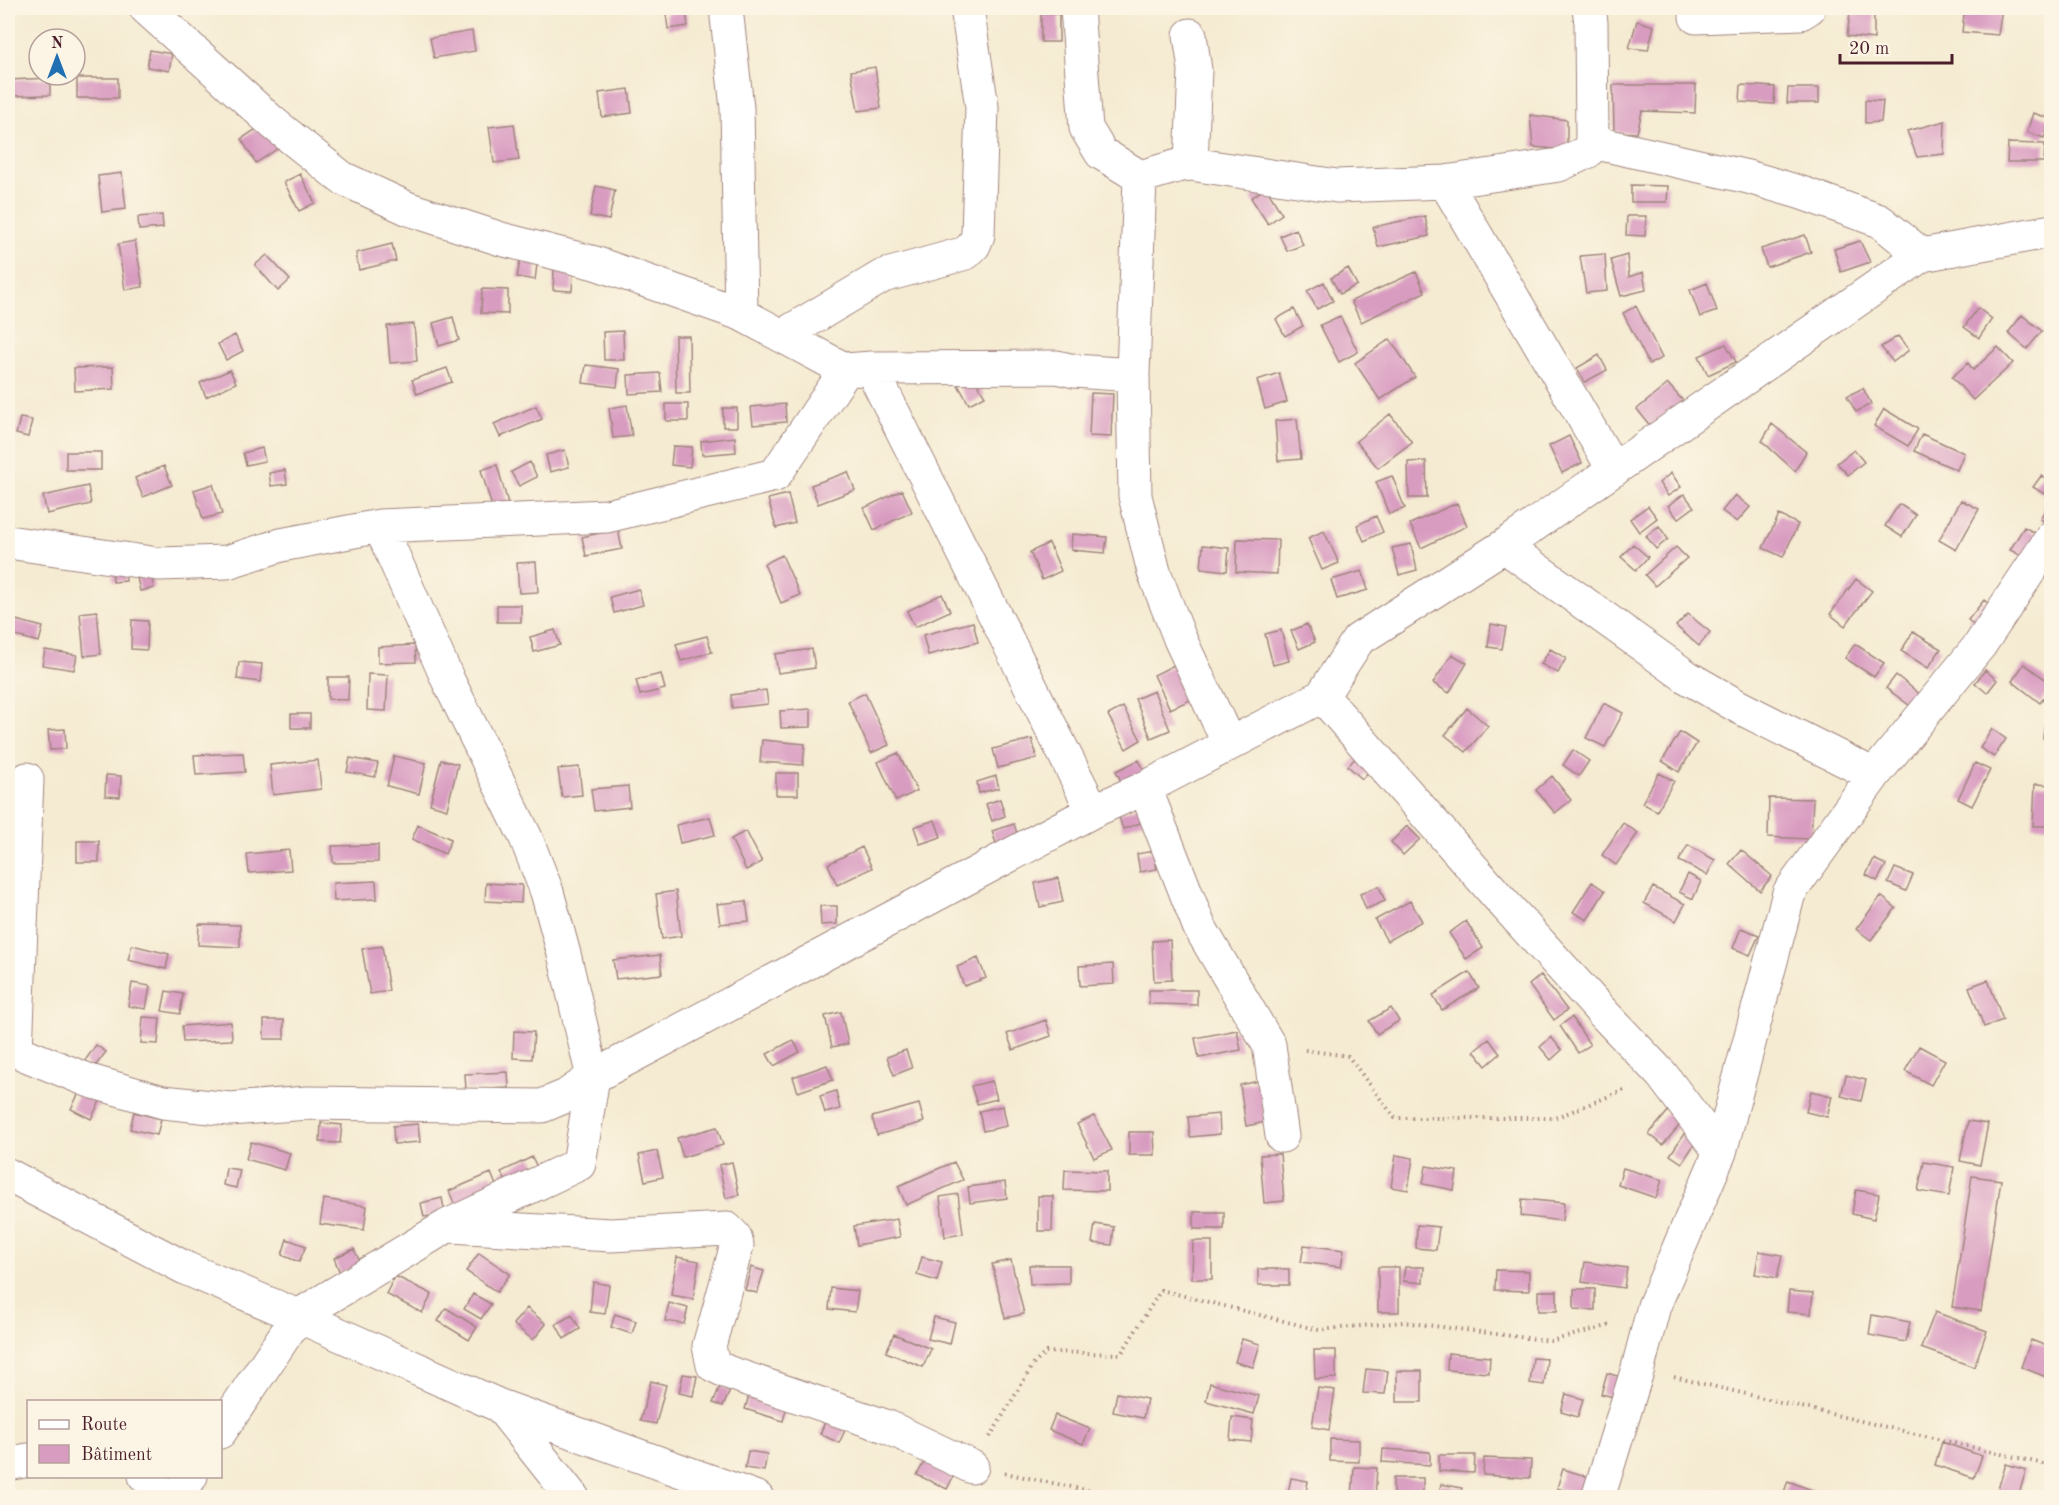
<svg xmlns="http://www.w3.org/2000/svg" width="2059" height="1505" font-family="'Old Standard TT',serif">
<rect width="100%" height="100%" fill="#fcf5e5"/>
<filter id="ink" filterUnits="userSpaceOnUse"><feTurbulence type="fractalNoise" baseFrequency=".0167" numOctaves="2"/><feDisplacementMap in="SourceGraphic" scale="12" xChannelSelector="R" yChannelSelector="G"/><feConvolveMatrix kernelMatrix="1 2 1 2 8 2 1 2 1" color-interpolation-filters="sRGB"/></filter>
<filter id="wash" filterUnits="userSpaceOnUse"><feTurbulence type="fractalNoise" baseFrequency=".008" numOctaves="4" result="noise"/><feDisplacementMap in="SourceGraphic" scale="24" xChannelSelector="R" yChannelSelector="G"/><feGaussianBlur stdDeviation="1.35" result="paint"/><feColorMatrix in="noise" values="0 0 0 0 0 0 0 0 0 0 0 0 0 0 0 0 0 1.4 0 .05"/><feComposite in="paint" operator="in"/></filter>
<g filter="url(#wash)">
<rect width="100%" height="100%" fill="#f5ebd2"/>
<g id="blocks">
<path fill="#d99cc1" d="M1974 8H2002L1998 35 1962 32 1964 15Z
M686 11 688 26 668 29 666 13Z
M1850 13 1874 14V39L1847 36Z
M1041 14H1059V42H1041Z
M1637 21 1654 26 1648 50 1629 48Z
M472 31 475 51 434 58 430 38Z
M150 50 172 54 169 71 147 67Z
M875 67 881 108 858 111 851 71Z
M50 78V95L9 96V80Z
M77 78H118V98H77Z
M1613 85H1696L1695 113 1642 111 1637 133 1614 132Z
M1741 85 1775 87 1774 104 1740 102Z
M1788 88H1819V103H1787Z
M629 89 632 113 602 117 599 93Z
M1865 100 1883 101 1881 122 1865 123Z
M2033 113 2051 119 2044 138 2027 132Z
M1530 115 1567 120V150L1533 147Z
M1945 121 1944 154 1917 157 1907 131Z
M264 124 280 147 256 163 241 139Z
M514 124 519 160 494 163 489 127Z
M2008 143 2045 144 2044 162H2007Z
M122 173 126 209 102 212 98 176Z
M300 174 315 203 299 211 284 182Z
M1631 185 1668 186 1667 202H1631Z
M596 186 615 190 609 220 590 216Z
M1266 188 1282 214 1268 224 1251 198Z
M162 215 163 228 139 230 138 217Z
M1425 216 1429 236 1378 247 1373 227Z
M1627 216H1646L1645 236 1626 235Z
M1296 229 1303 245 1287 251 1280 236Z
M1805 235 1811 252 1767 267 1761 249Z
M135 241 143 287 125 290 118 244Z
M1860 241 1870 262 1841 272 1834 249Z
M392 244 396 261 359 270 356 253Z
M1605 254 1607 291 1586 293 1580 256Z
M267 255 290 280 278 291 255 265Z
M521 255 538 257 535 280 517 277Z
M1627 255 1629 277 1643 272 1646 290 1621 296 1611 260Z
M1348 268 1357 285 1340 294 1331 278Z
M554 270 573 272 572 291 553 290Z
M1416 272 1425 292 1361 322 1351 301Z
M1324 282 1333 301 1317 309 1307 291Z
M1707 283 1717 311 1700 317 1690 290Z
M482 289 508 290V314L481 313Z
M1636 306 1662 358 1649 364 1623 313Z
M1978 308 1992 319 1979 338 1964 327Z
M1294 309 1303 326 1285 336 1276 319Z
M2022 315 2042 331 2027 349 2008 333Z
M1340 316 1358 352 1339 362 1320 325Z
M453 317 459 340 439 346 433 323Z
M414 324 417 361 390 363 387 326Z
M623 331 624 360H604L603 332Z
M235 335 243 351 226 360 218 344Z
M675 336H689L690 393H676Z
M1898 336 1909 350 1893 362 1881 347Z
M1390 339 1415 377 1380 400 1355 363Z
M1726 344 1736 362 1708 375 1699 356Z
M1998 347 2013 363 1973 400 1952 377 1968 363 1973 370Z
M1599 355 1607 370 1585 382 1577 368Z
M586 365 619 369 617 387 583 383Z
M113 367 114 389 75 391 74 368Z
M447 368 452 382 417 394 412 380Z
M230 370 236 383 206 397 200 383Z
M660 373 662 392 629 394 628 375Z
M1279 373 1287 402 1265 409 1257 380Z
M972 375 985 396 969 404 957 383Z
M1668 384 1683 401 1651 427 1637 409Z
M1863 388 1871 404 1856 412 1847 396Z
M1091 393 1113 394 1111 437 1089 436Z
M666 404H688V421H666Z
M785 404 786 422 753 425 751 407Z
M627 405 632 436 613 438 609 408Z
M536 406 542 419 500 437 494 424Z
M723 408H737V427H723Z
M1884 409 1918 429 1908 446 1874 426Z
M1390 414 1412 442 1378 468 1356 441Z
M20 418 32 420 28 437 16 434Z
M1297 419 1301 459 1278 461 1275 421Z
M1772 424 1806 452 1795 471 1762 441Z
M1922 434 1964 453 1957 470 1914 451Z
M1569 436 1582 463 1562 473 1549 446Z
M735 437 736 452 702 455 701 441Z
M673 446 692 447 690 467 671 465Z
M262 448 265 461 246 465 243 453Z
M565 450 569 467 550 472 546 455Z
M1854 450 1864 462 1848 475 1837 463Z
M66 452H101V470H66Z
M1426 461 1427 498H1409L1408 462Z
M530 462 537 477 519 486 511 472Z
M497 465 508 503 492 507 481 470Z
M164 466 172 485 143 497 135 478Z
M285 470 287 484 271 486 269 473Z
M848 472 855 490 818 504 811 485Z
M1671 473 1681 487 1668 496 1659 483Z
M1392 476 1405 508 1389 514 1376 482Z
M2041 476 2052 483 2044 494 2033 487Z
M213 484 222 514 203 519 194 490Z
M88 486 91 504 47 514 43 496Z
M902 490 912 512 874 530 864 508Z
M788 494 795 523 776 528 768 499Z
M1684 494 1694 507 1678 519 1668 506Z
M1735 495 1750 507 1737 522 1722 511Z
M2052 497V523L2051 525 2040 519Z
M1961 500 1979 509 1956 550 1939 540Z
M1457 503 1467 526 1421 548 1410 524Z
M1899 504 1916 515 1902 537 1885 526Z
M1648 506 1657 518 1639 532 1630 519Z
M1779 515 1798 524 1783 557 1763 548Z
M1376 516 1383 532 1364 541 1357 525Z
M1659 526 1668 539 1656 549 1646 536Z
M2024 527 2039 535 2026 558 2010 550Z
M618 529 622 549 586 556 582 537Z
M1324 531 1339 563 1322 570 1308 538Z
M1072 534 1107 537 1105 553 1071 550Z
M1237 539 1278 540 1277 574 1236 572Z
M1049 543 1061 571 1042 580 1030 552Z
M1411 544 1417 570 1399 575 1392 548Z
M1633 544 1648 557 1636 570 1621 557Z
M1203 545 1229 548 1227 571 1201 568Z
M1676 547 1687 558 1655 586 1645 575Z
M782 555 800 595 781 603 764 564Z
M536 562 538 592 519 593 517 563Z
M112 568H125L126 581 113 582Z
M1362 571 1368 590 1337 599 1331 580Z
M151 575 154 588 140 591 137 578Z
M1856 579 1872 591 1845 626 1830 614Z
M639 589 643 605 614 613 610 597Z
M942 594 950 611 915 627 907 611Z
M1984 600 1995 609 1979 629 1968 620Z
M497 605H521V622H497Z
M97 611 101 654 84 656 80 613Z
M1688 614 1710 632 1699 646 1676 626Z
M12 619 43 627 39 642 8 634Z
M132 620 148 621 147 650 131 649Z
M973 622 978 642 928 655 923 635Z
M1307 624 1315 642 1299 649 1291 631Z
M1491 624 1506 627 1502 649 1488 647Z
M555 630 560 645 534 652 530 637Z
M1281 630 1289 661 1273 665 1265 634Z
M1913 632 1941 649 1928 668 1901 651Z
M707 636 712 652 681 661 676 644Z
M1855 644 1884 663 1874 677 1845 658Z
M415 645 416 662 378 663V647Z
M812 649 815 668 778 673 775 654Z
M1550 649 1566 658 1558 673 1541 664Z
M45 650 77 655 74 670 42 665Z
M1452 654 1467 663 1449 693 1433 683Z
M239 662 262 664 260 682 237 679Z
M1178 663 1195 698 1170 709 1154 675Z
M2024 664 2052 684V687L2040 703 2012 681Z
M1985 670 1997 680 1987 693 1975 683Z
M368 674 388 675 386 711 367 710Z
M661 674 665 689 640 695 636 680Z
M1896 675 1922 696 1913 708 1886 688Z
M328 677H349L348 700 328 699Z
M766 690 768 704 732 708 731 695Z
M1154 691 1170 730 1151 738 1135 699Z
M865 693 889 745 871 753 848 701Z
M1604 703 1623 713 1605 747 1586 738Z
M1123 707 1141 740 1126 749 1108 715Z
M1467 708 1488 726 1466 752 1445 735Z
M811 709V727L781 728 780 711Z
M291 714H310V728H291Z
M2045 722 2052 723V739L2043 738Z
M65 729 66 749 50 750 48 730Z
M1992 729 2006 739 1994 757 1980 748Z
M1680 732 1697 743 1679 772 1662 761Z
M1032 739 1037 758 998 768 993 749Z
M762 740 805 744 803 765 760 762Z
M1573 750 1589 761 1579 776 1563 765Z
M243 753 245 772 196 775 194 755Z
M898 753 917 791 896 801 878 762Z
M1360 753 1374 766 1362 779 1348 766Z
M394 756 426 763 419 794 387 786Z
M350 758 378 763 375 777 347 772Z
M318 760 321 789 273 795 270 765Z
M441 760 458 764 447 809 430 804Z
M1139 760 1146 774 1123 785 1116 771Z
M1975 763 1990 770 1972 806 1958 799Z
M579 767 582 795 562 797 558 769Z
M776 773H798V795H776Z
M1659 773 1674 781 1657 811 1642 803Z
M106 775 121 776 120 797 105 796Z
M996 776 999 788 979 793 977 782Z
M1552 776 1571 800 1555 813 1536 790Z
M2035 784 2052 785V826H2033Z
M628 786 630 807 594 811 591 789Z
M1769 798 1813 799 1811 839 1768 837Z
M1000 799 1005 816 992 821 986 804Z
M1140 806 1146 821 1123 829 1118 814Z
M710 817 715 835 680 843 676 825Z
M935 820 941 837 920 844 914 827Z
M1623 823 1638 833 1616 865 1602 855Z
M1014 824 1020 843 998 850 992 831Z
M418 825 451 839 445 854 412 839Z
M1407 826 1420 839 1403 855 1391 842Z
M746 831 762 862 746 870 731 839Z
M77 841H99V862H77Z
M378 845V862L333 863 332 846Z
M1688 845 1715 860 1707 875 1679 861Z
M862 847 872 868 837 885 828 864Z
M289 850 291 870 249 873 247 854Z
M1741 850 1772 876 1760 891 1729 864Z
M1153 851 1157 869 1140 872 1137 854Z
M1874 859 1886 865 1877 881 1866 875Z
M1895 868 1913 875 1906 891 1888 883Z
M1688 874 1701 881 1693 899 1679 892Z
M1058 878 1063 902 1040 907 1035 883Z
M376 881 377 899 334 901 333 883Z
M1592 882 1605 891 1587 920 1573 912Z
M486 883 522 885 521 903 485 901Z
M1379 886 1385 901 1366 909 1360 894Z
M1653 887 1685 904 1676 921 1644 903Z
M676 891 681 936 662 939 656 894Z
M1881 896 1896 908 1871 940 1856 929Z
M746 901 749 921 720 924 717 904Z
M1410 901 1422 921 1387 941 1375 920Z
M820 906H837V924L821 925Z
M1466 921 1483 948 1466 959 1449 933Z
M199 924 240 925V947L198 945Z
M1741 928 1759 935 1750 955 1733 948Z
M1170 940 1172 980 1154 981 1152 941Z
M132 945 169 954 166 969 128 960Z
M382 946 389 991 370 994 362 949Z
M660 955 662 974 616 979 613 960Z
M978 958 986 978 964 986 957 967Z
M1113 964 1114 984 1080 986 1079 966Z
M1469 972 1479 988 1442 1010 1433 995Z
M1541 975 1567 1010 1554 1020 1529 985Z
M1988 980 2003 1020 1984 1027 1969 987Z
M132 983 150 986 146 1009 128 1006Z
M1149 990H1197V1005L1149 1004Z
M166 991 183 994 180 1014 162 1011Z
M1391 1008 1399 1021 1377 1034 1369 1021Z
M841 1012 848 1044 832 1047 825 1016Z
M143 1017 160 1018 158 1044 141 1043Z
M1572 1017 1590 1045 1578 1053 1560 1026Z
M264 1020H284V1039H264Z
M1046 1020 1051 1036 1013 1050 1007 1034Z
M231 1022 232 1040 183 1042 182 1026Z
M1237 1030 1241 1050 1199 1058 1195 1038Z
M514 1031 534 1032 532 1059 513 1058Z
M1551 1037 1562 1050 1551 1060 1540 1047Z
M1489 1039 1500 1054 1486 1066 1474 1051Z
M793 1040 800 1052 774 1066 767 1054Z
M96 1045 106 1052 93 1069 84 1062Z
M1919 1046 1945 1060 1931 1085 1905 1071Z
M906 1050 912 1068 894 1075 887 1057Z
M827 1065 833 1080 798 1092 793 1077Z
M508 1072 509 1088 466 1090 465 1074Z
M1846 1075 1866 1080 1861 1101 1841 1096Z
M992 1081 997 1099 977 1104 971 1086Z
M1259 1081 1266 1122 1246 1126 1240 1085Z
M80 1091 100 1101 91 1119 71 1109Z
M836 1091 840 1109 825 1113 820 1096Z
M1811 1091 1832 1096 1827 1117 1806 1112Z
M919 1104 924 1122 877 1135 872 1117Z
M1674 1104 1688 1115 1663 1145 1649 1134Z
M1003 1106 1007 1126 983 1131 979 1111Z
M134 1112 161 1119 157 1135 130 1129Z
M1219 1114 1220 1134 1190 1137 1188 1117Z
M1094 1116 1112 1150 1094 1158 1077 1124Z
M1968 1121 1988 1124 1980 1165 1960 1161Z
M321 1123 342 1125 340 1143 320 1142Z
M418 1124 420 1142 394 1144 393 1126Z
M717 1127 723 1145 683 1157 677 1138Z
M1687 1129 1699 1137 1682 1163 1670 1155Z
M1129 1132H1154L1155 1155H1129Z
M251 1142 290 1153 285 1170 246 1159Z
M657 1151 663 1177 645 1181 639 1155Z
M1280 1154 1284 1201 1264 1203 1260 1155Z
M1396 1155 1413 1158 1408 1190 1391 1187Z
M532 1157 540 1173 510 1188 501 1172Z
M732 1162 739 1195 726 1198 719 1165Z
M954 1162 963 1180 906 1205 898 1186Z
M1924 1162 1954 1167 1949 1196 1918 1191Z
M1426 1166 1457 1171 1454 1190 1423 1184Z
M226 1168 240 1170 236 1188 223 1185Z
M1623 1168 1662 1180 1656 1198 1618 1185Z
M1065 1170 1107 1171V1191L1064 1190Z
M491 1173 498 1190 456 1208 449 1191Z
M1972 1176 2001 1180 1981 1311 1952 1307Z
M1005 1182 1007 1198 970 1203 968 1187Z
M1856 1190 1879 1194 1874 1219 1852 1214Z
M958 1194 963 1234 945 1237 940 1197Z
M1038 1196H1053L1052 1231H1038Z
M442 1198 445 1214 424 1217 421 1203Z
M324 1199 367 1206 364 1230 320 1224Z
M1522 1199 1564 1203 1562 1221 1521 1216Z
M1194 1212H1224V1229H1194Z
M897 1219 900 1237 857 1245 854 1226Z
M1095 1224 1114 1227 1112 1245 1092 1243Z
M1417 1225 1439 1227 1436 1250 1416 1248Z
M287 1239 306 1246 299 1262 282 1255Z
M1193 1241H1212V1279H1192Z
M1304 1245 1344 1250 1341 1267 1301 1262Z
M354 1249 361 1264 340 1273 334 1258Z
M1759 1251 1782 1255 1777 1278 1755 1274Z
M479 1253 510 1274 497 1292 466 1271Z
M677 1257 699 1261 693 1299 671 1295Z
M922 1257 942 1262 937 1281 917 1275Z
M1011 1260 1024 1314 1005 1318 992 1264Z
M1585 1262 1627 1268 1624 1288 1582 1282Z
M1029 1265H1069V1283L1030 1284Z
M751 1267 764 1271 757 1293 745 1290Z
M1378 1267H1399V1312H1378Z
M1405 1267H1424L1423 1283 1403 1281Z
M1258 1269H1289V1285H1258Z
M1496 1270 1529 1271V1291L1495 1290Z
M395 1276 432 1294 422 1313 386 1294Z
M593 1282 609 1285 605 1314 590 1312Z
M831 1288 858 1291 855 1312 829 1309Z
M1574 1289H1595V1310L1574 1309Z
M1538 1291H1557V1311H1538Z
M1789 1291 1813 1293 1811 1314 1787 1312Z
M473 1294 491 1304 481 1319 464 1309Z
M669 1303 688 1308 684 1324 665 1321Z
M446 1308 477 1327 469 1340 438 1321Z
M527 1308 546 1324 533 1340 513 1324Z
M1935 1312 1987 1331 1974 1367 1921 1348Z
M615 1314 636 1321 632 1334 611 1327Z
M572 1315 580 1329 564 1339 556 1324Z
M1872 1315 1910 1322 1906 1342 1869 1335Z
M934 1317 955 1322 950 1344 928 1339Z
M894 1334 931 1349 923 1367 886 1352Z
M1242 1339 1260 1344 1253 1367 1235 1362Z
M2031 1340 2052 1348V1372L2049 1378 2021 1367Z
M1314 1350H1336V1378L1315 1379Z
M1448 1353 1490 1357 1489 1373 1447 1370Z
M1533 1358 1547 1359 1544 1385 1530 1383Z
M1366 1369 1388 1371 1385 1394 1363 1393Z
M1397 1371H1422V1402H1397Z
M1607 1373 1624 1378 1618 1398 1601 1394Z
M683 1374 697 1376 693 1396 679 1393Z
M651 1381 666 1385 656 1424 640 1421Z
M1210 1383 1259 1396 1254 1414 1206 1401Z
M720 1386 730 1391 723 1406 713 1403Z
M1318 1388 1335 1390 1329 1430 1312 1427Z
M1117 1393 1147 1399 1143 1418 1113 1412Z
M1566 1394 1583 1399 1578 1417 1561 1412Z
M749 1395 787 1406 783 1421 745 1409Z
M828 1415 848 1424 839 1443 820 1434Z
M1055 1415 1090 1429 1083 1444 1049 1430Z
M1232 1417 1253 1420 1251 1442 1230 1440Z
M1330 1439 1359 1440V1462L1330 1461Z
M1942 1442 1982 1456 1974 1478 1935 1465Z
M1383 1449 1430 1452V1465L1382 1462Z
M748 1451 767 1454 764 1471 745 1468Z
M1439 1455H1475L1474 1473 1439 1471Z
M927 1457 956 1471 947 1489 917 1475Z
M1484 1458 1531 1460 1530 1478 1483 1475Z
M2006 1464 2026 1470 2018 1498H1995Z
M1354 1467 1377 1468 1375 1498H1352Z
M1563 1469 1589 1477 1583 1497 1557 1488Z
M1291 1478 1308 1481 1305 1498H1287Z
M1393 1478H1423V1497H1393Z
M1788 1481 1822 1494 1820 1498H1782Z
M1441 1484 1462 1488 1460 1498H1438Z"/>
</g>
</g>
<g filter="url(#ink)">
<use href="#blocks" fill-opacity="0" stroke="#a0857e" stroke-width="1.5"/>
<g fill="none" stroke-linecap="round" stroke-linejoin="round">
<defs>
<path id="minor" d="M146 8 273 123 342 178 409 209 501 239 595 263 741 314 846 370
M726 8 737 108 741 314
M1077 8 1086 128 1101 153 1140 177 1133 375
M1696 17 1801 13 1809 8
M1592 142 1748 177 1802 193 1880 221 1922 255
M1191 164 1337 186 1445 182 1559 165 1587 152 1592 142 1591 23 1589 8
M1140 177 1181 165 1191 164 1195 70 1190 35
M1445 182 1614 470
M782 336 883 276 966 253 974 245 978 235 982 107 967 8
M871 368 1093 811
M8 542 158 564 227 562 281 545 380 526 607 516 775 475 846 370 871 368 1057 367 1074 371 1133 375 1135 496 1154 572 1180 639 1229 744
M1504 546 1687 677 1739 707 1874 775
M1322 696 1499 898 1604 1014 1662 1075 1720 1152
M1145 788 1199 926 1269 1045 1282 1136
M8 1049 16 1051 90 1081 163 1102 230 1109 307 1103 542 1106 566 1096 593 1077 1093 811 1145 788 1322 696 1358 640 1504 546 1922 255 2052 231
M16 1051 27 779
M8 1175 187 1269 298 1316 500 1406 757 1498
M450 1226 611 1235 727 1229 735 1237 737 1245 709 1346 713 1365 727 1372 888 1427 972 1467
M500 1406 573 1498
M220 1432 298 1316 447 1226 579 1164 593 1077 564 954 547 892 526 838 448 680 380 526
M8 1464 28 1460
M145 1476 167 1498
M177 1498 191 1476
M1598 1498 1638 1368 1654 1306 1720 1152 1789 893 1874 775 1980 645 2052 537"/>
</defs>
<use href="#minor" stroke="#a0857e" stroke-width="35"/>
<path stroke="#a0857e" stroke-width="4" stroke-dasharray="1.5 4.5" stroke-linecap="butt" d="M1305 1050 1348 1056 1395 1118H1555L1627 1089
M1674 1377 2052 1466
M990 1437 1033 1365 1046 1352 1121 1354 1161 1290 1319 1330 1403 1322 1551 1341 1611 1325
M1005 1473 1124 1498"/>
<use href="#minor" stroke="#fff" stroke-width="33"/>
</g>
</g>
<rect width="2059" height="1505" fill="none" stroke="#fcf5e5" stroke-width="30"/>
<rect x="27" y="1400" width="195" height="78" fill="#fcf5e5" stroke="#b59f9b" stroke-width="1.5"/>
<rect x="39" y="1420" width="30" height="9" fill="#ffffff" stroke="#b59f9b" stroke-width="1.5"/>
<text x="81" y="1430" font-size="18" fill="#4a1f2b">Route</text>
<rect x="39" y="1445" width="30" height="18" fill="#d99cc1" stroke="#b59f9b" stroke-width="1.5"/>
<text x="81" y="1460" font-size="18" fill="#4a1f2b">Bâtiment</text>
<g transform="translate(57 57)"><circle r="28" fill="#fcf5e5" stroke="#b59f9b" stroke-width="1.5"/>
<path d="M0-4.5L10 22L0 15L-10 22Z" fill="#1f6fb2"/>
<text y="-9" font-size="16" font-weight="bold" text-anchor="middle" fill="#4a1f2b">N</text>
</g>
<path d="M1840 54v9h112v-9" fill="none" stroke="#4a1f2b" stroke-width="3"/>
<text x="1849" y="54" font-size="18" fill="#4a1f2b" stroke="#fcf5e5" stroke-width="4.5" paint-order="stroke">20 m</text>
</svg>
